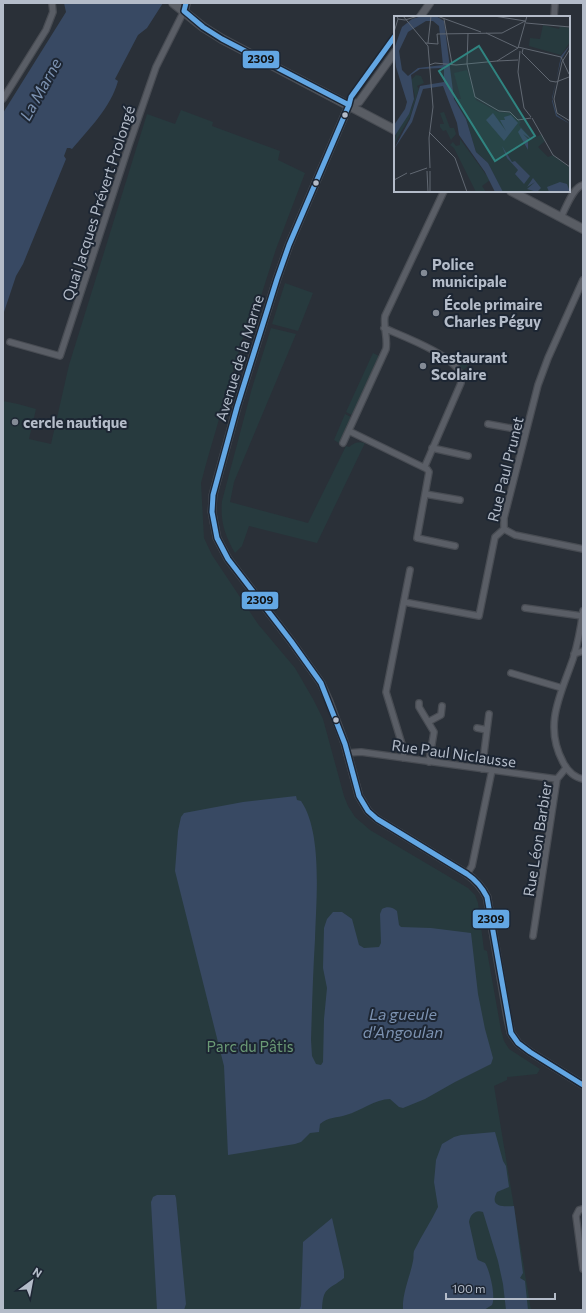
<svg xmlns="http://www.w3.org/2000/svg" width="586" height="1313" font-family="Commissioner,sans-serif">
<rect width="100%" height="100%" fill="#2a3038"/>
<path fill="#273a3e" d="M181 110 213 122 212 126 280 151 278 160 305 173 276 249 255 315 247 323 206 464 201 483 204 538 212 555 258 624 295 668 313 699 323 719 344 796 348 806 355 817 370 830 468 888 475 895 478 903 484 950 487 951 501 1030 504 1041 509 1049 540 1069 537 1074 507 1077V1080L494 1086 531 1310H3V401L18 404 36 409 29 439 51 444 69 365 147 114 175 124Z
M285 283 313 293 298 331 272 324Z
M271 328 296 334 234 482 230 502 308 523 346 446 349 447C354 443 358 441 365 443L317 543 249 526 242 546 235 553C225 536 220 521 222 501L252 388Z
M373 353 379 356 352 415 346 412Z
M458 355 470 360 466 368 463 370 456 361Z
M345 414 351 417 339 443 334 440Z"/>
<path fill="#384963" d="M64 3H163L147 28 138 35 115 79 118 81C111 107 89 129 72 149L70 148H67L64 156 66 159 23 264 16 276 3 315V113L66 12Z
M296 796 297 800 301 801C323 833 316 901 315 939 313 973 312 1006 311 1040L312 1056 316 1064 321 1065 323 1062 324 1019 327 988 323 968 324 928 327 919 333 912H342L352 919 359 945 364 948 379 947 381 943 380 914 382 909C387 906 393 907 397 911L399 925 401 927 431 928 471 933 478 994 485 1029 493 1058 491 1064 455 1082 425 1099 403 1108 399 1107 390 1099C375 1099 361 1111 346 1115 337 1118 328 1117 320 1124L319 1132 310 1133 301 1142 295 1144 228 1155 224 1066 175 871 178 831 181 817 184 813 243 802Z
M495 1132 503 1161 506 1166 509 1187 497 1192C489 1207 503 1207 514 1206L523 1273 520 1278 525 1281 528 1310H506L503 1284 498 1261 483 1212C475 1209 470 1215 469 1222L477 1258 478 1260 485 1263C490 1271 496 1297 492 1305L484 1310H403C402 1293 410 1277 413 1261 414 1257 413 1255 414 1251 421 1236 431 1222 438 1207L434 1182 436 1160 442 1144 454 1137 461 1135Z
M157 1195H175L176 1198 186 1304 184 1310H157L151 1202 153 1197Z
M332 1218 344 1271V1278C328 1291 323 1286 322 1310H299L301 1306 303 1242Z"/>
<g fill="none" stroke-linecap="round" stroke-linejoin="round">
<defs>
<path id="minor" d="M554 17 555 3
M3 99 46 30 53 12 52 3
M561 217C566 208 573 187 583 185
M384 328C402 336 454 355 460 374 461 376 460 380 461 383L425 466
M10 342 60 356 129 145 156 67 184 11
M488 424 526 431
M349 431 427 469 429 472 417 538 455 546
M343 443 386 349C388 338 383 327 385 316L444 191
M432 448 468 456
M425 494 460 500
M504 529 515 535 583 549
M404 602 479 616 495 537 504 529V518L538 385 548 358 583 280
M525 608 582 616
M583 611C581 626 578 643 573 659 561 694 543 725 563 762 567 770 573 777 583 779
M574 654 583 651
M511 673 562 688
M419 703V707L428 722
M477 728 487 730
M347 753 361 752 557 779
M403 758 404 751 386 692 410 570
M429 762 434 732 428 722 441 715 442 706
M482 769 489 714
M467 874 472 866 492 770
M533 936 557 779 566 768
M583 1209 579 1210 576 1216 583 1269"/>
<path id="tertiary" d="M420 17 430 3
M395 52 359 102 349 105 289 245 277 279 237 407 213 495 212 512 217 538 228 559 291 641 321 683 329 701 345 744 359 796 368 811 377 819 467 874C477 881 482 887 487 897L508 1020 511 1033 518 1043 530 1052 583 1085"/>
<path id="secondary" d="M173 3 203 27 222 39 395 130
M184 11 186 3
M511 191 583 229"/>
</defs>
<use href="#minor" stroke="#484c53" stroke-width="8"/>
<use href="#tertiary" stroke="#484c53" stroke-width="9"/>
<use href="#secondary" stroke="#484c53" stroke-width="10"/>
<use href="#minor" stroke="#5a5e66" stroke-width="5.5"/>
<use href="#tertiary" stroke="#5a5e66" stroke-width="7"/>
<use href="#secondary" stroke="#595d64" stroke-width="8"/>
<defs>
<path id="bus-1" d="M186 3 184 11 203 27 222 39 349 105
M395 36 351 97 349 105 289 245 277 279 237 407 213 495 212 512 217 538 228 559 291 641 321 683 345 744 359 796 368 811 377 819 467 874C476 880 482 887 487 897L511 1033 518 1043 530 1052 583 1085"/>
</defs>
<use href="#bus-1" stroke="#1d2633" stroke-width="8"/>
<use href="#bus-1" stroke="#63a7e4" stroke-width="5"/>
</g>
<g fill="#b4bcc9" stroke="#1d2633" stroke-width="1.5">
<circle cx="345" cy="115" r="3.5"/>
<circle cx="316" cy="183" r="3.5"/>
<circle cx="336" cy="720" r="3.5"/>
</g>
<g fill="#848b96" stroke="#1d2633" stroke-width="1.5">
<circle cx="424" cy="273" r="4"/>
<circle cx="436" cy="313" r="4"/>
<circle cx="423" cy="366" r="4"/>
<circle cx="15" cy="422" r="4"/>
</g>
<g text-anchor="middle" dominant-baseline="central" stroke-width="4" stroke-linejoin="round" paint-order="stroke">
<g font-size="15" fill="#b4bcc9" stroke="#1d2633">
<text transform="translate(98 203) rotate(-72)">Quai Jacques Prévert Prolongé</text>
<text transform="translate(239 358) rotate(-73)">Avenue de la Marne</text>
<text transform="translate(505 469) rotate(-76)">Rue Paul Prunet</text>
<text transform="translate(454 753) rotate(8)">Rue Paul Niclausse</text>
<text transform="translate(537 839) rotate(-81)">Rue Léon Barbier</text>
</g>
<g font-size="15" font-weight="bold" fill="#b4bcc9" stroke="#1d2633" text-anchor="start">
<text x="432" y="264">Police<tspan x="432" dy="17">municipale</tspan></text>
<text x="444" y="304">École primaire<tspan x="444" dy="17">Charles Péguy</tspan></text>
<text x="431" y="357">Restaurant<tspan x="431" dy="17">Scolaire</tspan></text>
<text x="23" y="422">cercle nautique</text>
</g>
<g font-size="15" fill="#6b9a76" stroke="#1d2633">
<text x="250" y="1046">Parc du Pâtis</text>
</g>
<g font-size="16" font-style="italic" fill="#7c92b1" stroke="#1d2633">
<text transform="translate(40 89) rotate(-61)">La Marne</text>
<text x="403" y="1013">La gueule<tspan x="403" dy="18">d'Angoulan</tspan></text>
</g>
</g>
<g transform="translate(394 16)">
<rect width="176" height="176" fill="#2a3038"/>
<path d="M149 9 165 13 166 10 176 12V26L167 39 135 30 136 22 146 23ZM73 54 82 84 104 96 116 97 127 106 125 109 138 123 148 118 151 125 144 131 154 141 159 139 176 152V176H109L107 173 94 147 82 136 72 103 61 83H67L60 57ZM22 59 27 60 30 67 23 70 25 73 16 101 0 128 3 114 18 91 21 80 17 64ZM50 96 56 112H60L62 118 57 124 52 114 49 115 46 111V108H50L46 97ZM66 123 96 164 88 170 92 176H82L60 132 56 129 59 126 62 130 66 129Z" fill="#273a3e"/>
<path d="M28 0H42L50 5 60 83 72 103 82 136 94 147 109 176H101L91 156 65 119 63 107 49 70 29 73 18 106 0 133 16 103 26 70 50 66V53L47 52 26 53 17 59 20 83 15 98 0 121V109L11 93 13 86 2 51 0 33 8 11 18 3ZM32 5H39L45 10 49 49 24 52 14 60 8 54 5 35 14 16ZM176 29 167 44 158 82 163 99 176 108 162 100 158 85 167 40ZM99 97 112 115 106 104H111L110 101 117 99 124 107 110 125 92 104ZM127 112 138 124 129 118 134 123V134L124 116ZM108 130 118 146 121 145 136 160 130 168 121 158 124 154 113 142ZM139 162 147 172 143 176 133 173 141 166 133 171ZM166 166 173 168 176 176H155L153 171Z" fill="#384963" fill-rule="evenodd"/>
<path fill="none" stroke="#616872" stroke-width="1" d="M3 0 4 3 11 4 24 0M9 0 34 30 39 91 35 122 36 152M43 0 87 16M100 0 131 5M50 3 58 48M132 7 176 11M0 16 4 3M74 17 73 48 81 81 105 95 116 96 124 104 137 102M92 17 124 32M31 27 44 28 43 18 108 17 131 5M34 27 37 0M124 31 167 41 175 58M129 33 128 37 156 65 162 66 175 61M176 33 168 46 160 83 163 97 176 105M126 35 124 56 130 92 137 101M103 45 124 44M35 49 41 47 62 49 103 45 124 32 133 0M138 102 159 139 176 151M35 116 61 142 73 176M33 155 34 176M36 155V176M16 158 33 152M0 164 13 157"/>
<path fill="#308480" fill-opacity="0.15" stroke="#308480" stroke-width="2" d="M85 30 141 120 101 145 45 55Z"/>
<rect width="176" height="176" fill="none" stroke="#b4bcc9" stroke-width="2"/>
</g>
<g stroke="#1d2633" stroke-width="1.5">
<rect x="242" y="50" width="38" height="19" rx="4" fill="#63a7e4"/>
<rect x="241" y="591" width="38" height="19" rx="4" fill="#63a7e4"/>
<rect x="472" y="909" width="38" height="20" rx="4" fill="#63a7e4"/>
</g>
<g font-size="11" text-anchor="middle" font-weight="bold" fill="#111">
<text x="261" y="63">2309</text>
<text x="260" y="604">2309</text>
<text x="491" y="923">2309</text>
</g>
<rect width="586" height="1313" fill="none" stroke="#b4bcc9" stroke-width="8"/>
<g transform="translate(32 1281) rotate(32)" stroke="#1d2633" stroke-width="3" paint-order="stroke">
<path d="M0-3L7 15L0 10L-7 15Z" fill="#b4bcc9"/>
<text y="-6" font-size="11" font-weight="bold" text-anchor="middle" fill="#b4bcc9">N</text>
</g>
<path d="M446 1293v6h109v-6" fill="none" stroke="#b4bcc9" stroke-width="2"/>
<text x="452" y="1293" font-size="12" fill="#b4bcc9" stroke="#1d2633" stroke-width="3" paint-order="stroke">100 m</text>
</svg>
